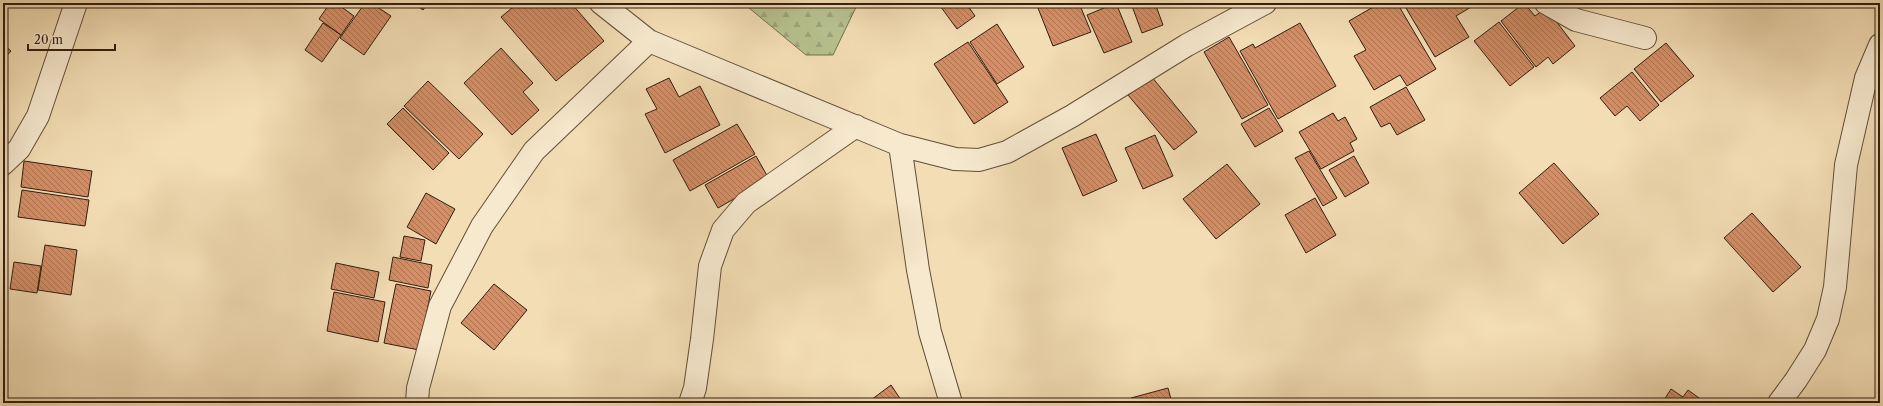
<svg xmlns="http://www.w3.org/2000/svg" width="1883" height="406" font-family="'Libre Caslon Text',serif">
<defs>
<pattern id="forest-firs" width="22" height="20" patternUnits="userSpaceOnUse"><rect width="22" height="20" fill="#b7c290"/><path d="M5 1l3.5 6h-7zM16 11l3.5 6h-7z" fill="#9ea67b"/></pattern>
<pattern id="building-back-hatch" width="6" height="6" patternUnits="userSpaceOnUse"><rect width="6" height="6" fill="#d58e66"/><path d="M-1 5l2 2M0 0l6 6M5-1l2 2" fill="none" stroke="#ad7352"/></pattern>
</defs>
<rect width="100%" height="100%" fill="#f3ddb4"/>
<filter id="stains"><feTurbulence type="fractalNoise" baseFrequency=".005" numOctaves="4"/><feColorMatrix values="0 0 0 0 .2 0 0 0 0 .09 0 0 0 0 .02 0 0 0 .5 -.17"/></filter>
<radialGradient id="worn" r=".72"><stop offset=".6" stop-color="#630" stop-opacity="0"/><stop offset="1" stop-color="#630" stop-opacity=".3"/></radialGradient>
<path fill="url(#forest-firs)" stroke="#747050" d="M743 3H858L833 55H806Z"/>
<path fill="url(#building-back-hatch)" stroke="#321e0f" d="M330 3H336L354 16 341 35 319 19Z
M365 3H371L391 16 364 55 340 38Z
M413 3H428L423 10Z
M518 3H571L604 41 556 81 501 17Z
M938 3H966L975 16 957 29Z
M1036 3H1079L1091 32 1053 46Z
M1116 3 1132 42 1104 53 1087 15Z
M1141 3H1155L1163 25 1142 33 1132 6Z
M1380 3H1397L1436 69 1407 86 1400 75 1374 90 1354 56 1366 50 1349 21Z
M1403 3H1478L1456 16 1469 37 1435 57Z
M1524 3 1535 16 1546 8 1575 46 1553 64 1548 57 1536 67 1501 21Z
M1499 22 1534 67 1510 86 1474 41Z
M323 23 341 35 322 62 305 50Z
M1300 23 1336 86 1278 119 1240 51 1253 44 1255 48Z
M997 24 1024 67 997 84 970 42Z
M1229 37 1268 105 1242 119 1204 52Z
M968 42 1008 102 974 124 934 64Z
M1666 43 1694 76 1661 102 1634 69Z
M3 44 11 51 3 60Z
M501 48 533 83 523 92 539 110 512 135 464 83Z
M1632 72 1659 105 1640 121 1627 106 1615 116 1600 98Z
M1151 76 1197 132 1174 150 1128 95Z
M669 78 679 97 700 86 720 125 665 153 645 114 657 109 646 89Z
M428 81 483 134 459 159 404 106Z
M1406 87 1425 120 1397 135 1390 123 1381 127 1370 107Z
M403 108 449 153 433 170 387 124Z
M1269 108 1283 131 1255 147 1241 124Z
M1333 113 1338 121 1345 117 1357 139 1350 143 1354 151 1321 169 1299 132Z
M737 124 755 154 690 191 673 160Z
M1096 134 1117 181 1083 196 1062 148Z
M1155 135 1173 176 1143 189 1125 148Z
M1309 151 1337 198 1323 206 1295 158Z
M756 156 769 179 718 208 705 185Z
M1354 156 1369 183 1345 197 1329 170Z
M24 161 92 171 88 197 21 187Z
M1554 163 1599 214 1563 244 1519 193Z
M1227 164 1260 204 1216 239 1183 199Z
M22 190 89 200 85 226 18 217Z
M426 193 455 209 436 244 407 227Z
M1315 198 1336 235 1306 253 1285 215Z
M1752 213 1801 267 1773 292 1724 238Z
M404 236 425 240 421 261 400 257Z
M45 245 77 250 71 295 38 290Z
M393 257 432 265 428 288 389 280Z
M14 262 41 266 37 293 10 289Z
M336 263 379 272 374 298 331 289Z
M396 284 431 291 419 350 384 343Z
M494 284 527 310 494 350 461 323Z
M334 292 385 302 378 342 327 331Z
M891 385 903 403H867Z
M1168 388 1172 403H1132L1131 398Z
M1671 389 1683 397 1688 390 1706 403H1662Z"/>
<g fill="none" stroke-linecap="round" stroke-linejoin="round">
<defs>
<path id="minor" d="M601 3 649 41
M1546 3 1576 20 1645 38
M900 145 918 270 930 332 951 403
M3 164 19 149 38 116 76 3
M417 403 418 388 440 306 482 226 534 151 649 41 900 145 955 159 979 160 1007 152 1072 116 1187 45 1265 3
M690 403 695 388 702 339 710 266 723 230 746 203 856 126
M1779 403 1796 380 1815 350 1828 319 1835 287 1846 165 1866 78 1880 45"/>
</defs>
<use href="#minor" stroke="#624e38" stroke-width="24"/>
<use href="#minor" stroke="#f7e9ce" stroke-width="22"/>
</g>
<rect width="1883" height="406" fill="none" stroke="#f3ddb4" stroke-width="16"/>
<rect x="4" y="4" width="1875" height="398" fill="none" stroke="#321e0f" stroke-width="2"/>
<rect x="8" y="8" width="1867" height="390" fill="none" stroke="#321e0f"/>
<path d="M28 44v6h87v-6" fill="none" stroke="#321e0f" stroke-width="2"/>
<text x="34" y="44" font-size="12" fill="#321e0f" stroke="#f7e9ce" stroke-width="3" paint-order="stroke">20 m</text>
<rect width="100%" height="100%" filter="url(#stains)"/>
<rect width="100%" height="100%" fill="url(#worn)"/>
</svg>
